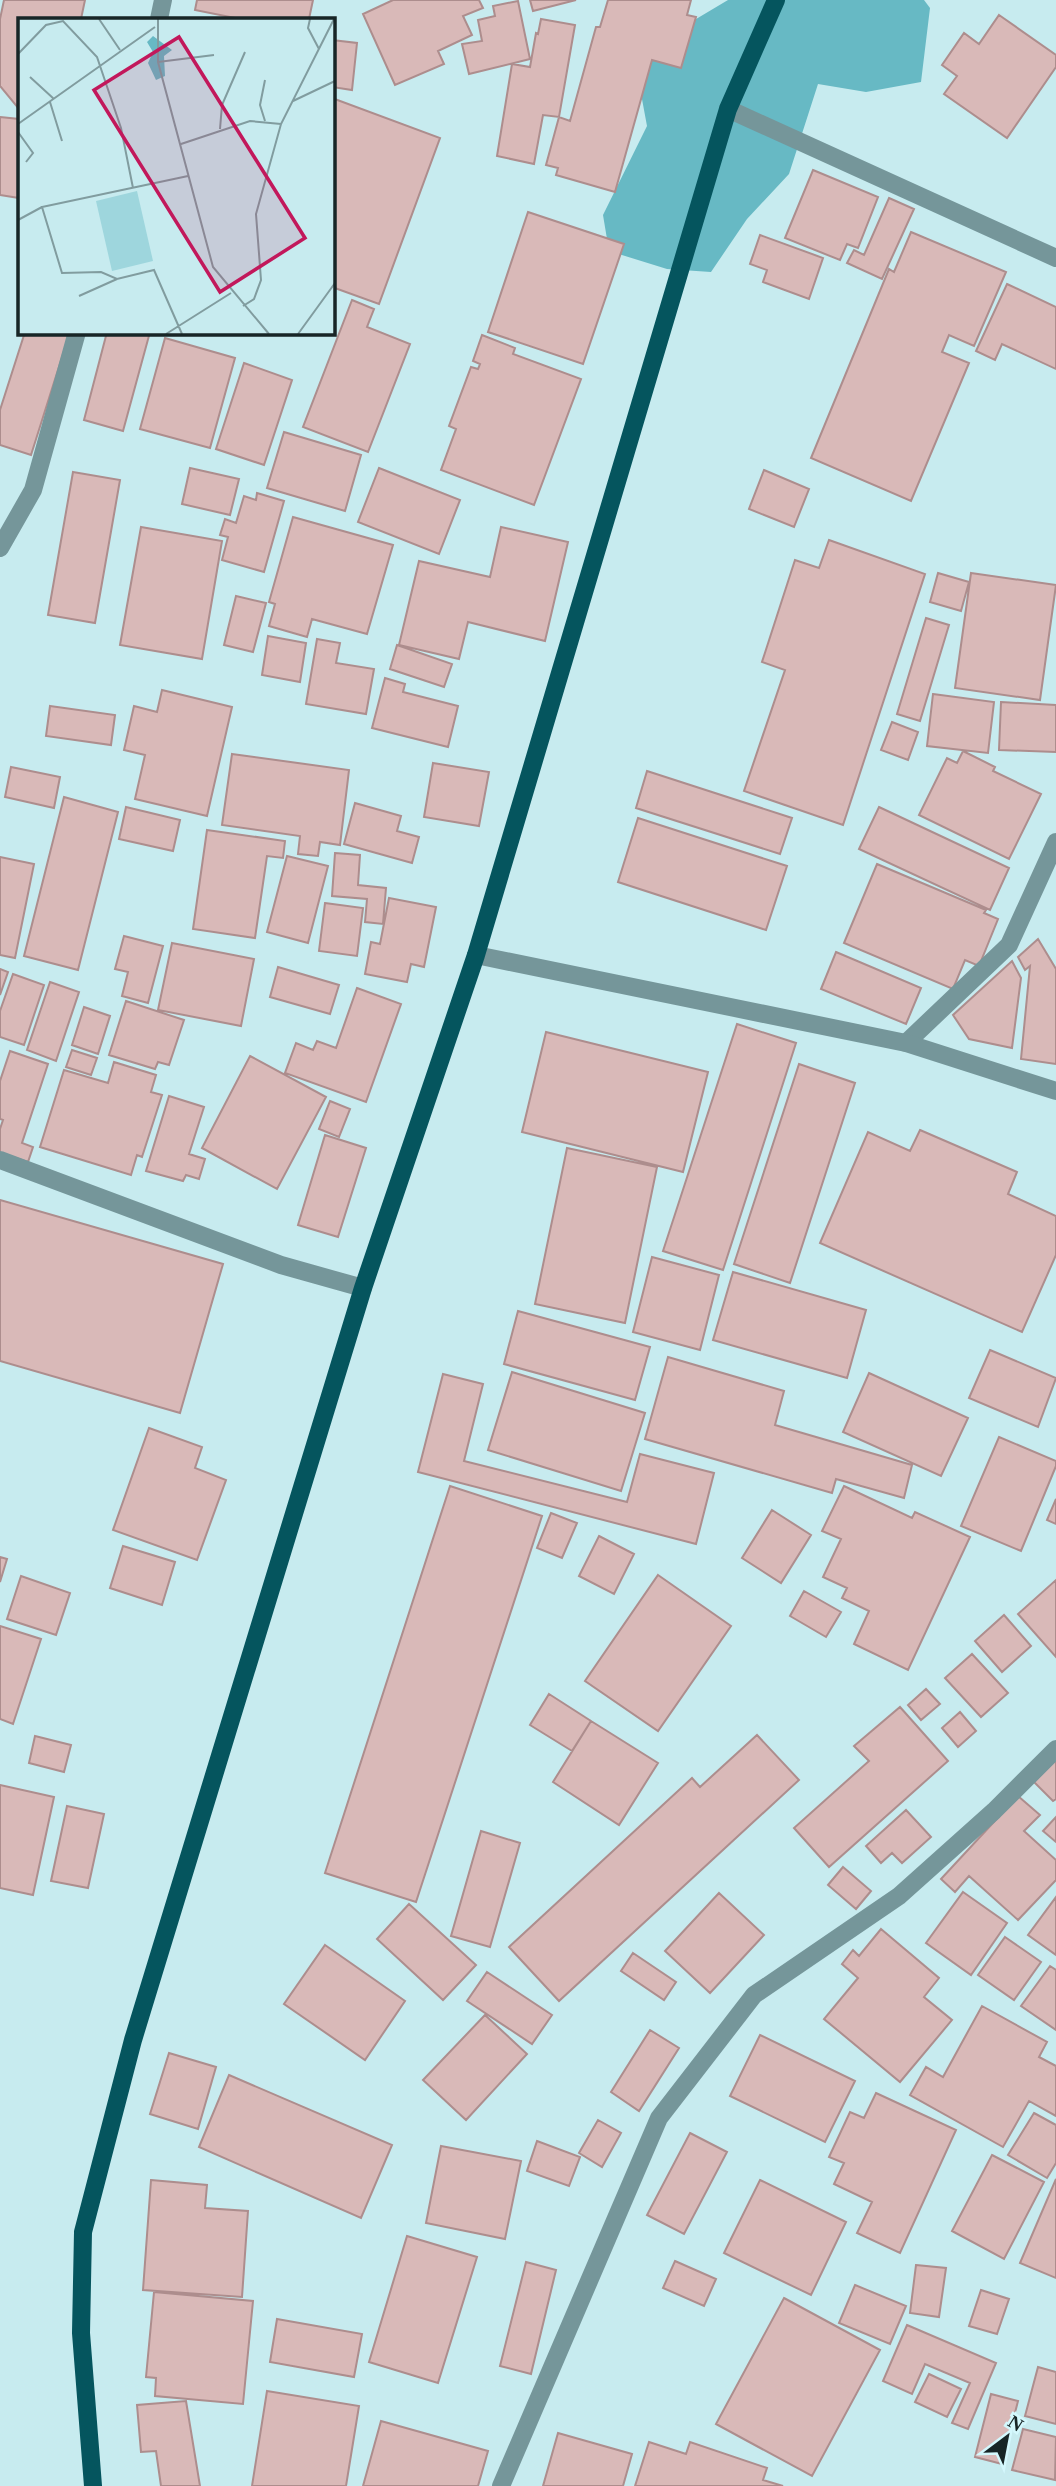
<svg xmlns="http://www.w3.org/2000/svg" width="1056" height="2486" font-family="'Times New Roman',serif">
<rect width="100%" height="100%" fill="#c7ebef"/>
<path fill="#67b9c4" d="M728 0H924L930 8 921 82 866 92 818 84 789 174 747 219 711 272 667 269 609 251 603 215 647 126 634 56Z"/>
<path fill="#d9b9b8" stroke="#ad8d8d" stroke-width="2" d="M4 0H85L81 19H19V109L0 86V19Z
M197 0H313L309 19H240L195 10Z
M393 0H479L483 8 463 16 472 35 438 51 444 64 395 85 363 14Z
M530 0H576L533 11Z
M608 0H691L687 15 696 17 681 68 652 60 615 192 556 175 558 168 546 165 559 117 570 121 596 27H600Z
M518 1 530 59 469 74 462 44 482 41 478 20 495 16 493 6Z
M999 15 1056 55V67L1007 138 944 94 957 76 942 65 964 33 979 44Z
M541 19 575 25 559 117 543 115 534 164 497 156 512 64 530 67 536 33 538 34Z
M332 40 357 43 352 90 332 87Z
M332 98 440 138 379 304 332 287Z
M0 117 19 119V198L0 195Z
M813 170 878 197 858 248 847 244 840 260 785 238Z
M889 198 914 209 882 279 847 263 854 250 864 255Z
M528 212 624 244 583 364 488 332Z
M911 232 1006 272 974 346 949 335 942 352 969 363 911 501 811 458 889 269 894 272Z
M760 235 823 258 809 299 763 282 767 270 750 264Z
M1007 284 1056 307V369L1002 344 995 360 976 351Z
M352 300 374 309 367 327 410 344 368 452 303 427Z
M25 332H70L31 455 0 445V410Z
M107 332H150L123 431 84 420Z
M482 335 515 348 513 354 581 379 534 505 441 470 456 429 449 426 471 367 478 369 480 364 473 361Z
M165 338 235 358 210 448 140 429Z
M244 363 292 380 264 465 216 449Z
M284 432 361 455 345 511 267 488Z
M190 468 239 479 230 515 182 504Z
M379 468 460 500 439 554 358 522Z
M764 470 809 489 794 527 749 509Z
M73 472 120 480 95 623 48 615Z
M257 493 284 501 264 572 222 560 228 537 220 535 225 519 236 523 244 496 256 500Z
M293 517 393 545 367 634 312 619 307 637 269 626 275 604 269 602Z
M141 527 222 541 202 659 120 645Z
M501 527 568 542 545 641 468 622 459 659 399 645 419 561 490 577Z
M829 540 925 574 843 825 744 791 785 670 762 662 795 560 819 568Z
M938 573 969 582 961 611 930 602Z
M971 573 1056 585 1040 700 955 688Z
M236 596 266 603 253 652 224 645Z
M926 618 949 625 920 721 897 714Z
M268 636 306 643 300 682 262 675Z
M317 639 340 643 336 663 374 669 366 714 306 704Z
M397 645 452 664 444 687 390 669Z
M385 678 405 684 403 692 458 706 448 747 372 728Z
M162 690 232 707 207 816 135 799 145 755 124 750 134 706 157 712Z
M933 694 994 702 988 753 927 746Z
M1001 702 1056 705V752L999 750Z
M50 706 115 715 111 745 46 736Z
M892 722 918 732 908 760 881 750Z
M963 751 995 767 993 771 1041 794 1009 859 919 815 947 758 957 763Z
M232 754 349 770 340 845 320 842 318 856 298 854 300 836 222 825Z
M433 763 489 772 479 826 424 817Z
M11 767 60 777 54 808 5 797Z
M647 771 792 818 780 854 636 808Z
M64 797 118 812 78 970 24 956Z
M355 803 401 816 397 831 419 837 412 863 344 844Z
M126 807 180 820 173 851 119 839Z
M879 807 1009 868 990 910 859 849Z
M638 818 787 866 766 930 618 882Z
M207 830 285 841 283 858 267 856 255 938 193 929Z
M335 853 360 855 358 885 386 888 383 924 365 922 367 899 332 896Z
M287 856 328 866 308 943 267 932Z
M0 857 34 864 15 958 0 955Z
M877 864 986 910 984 913 998 919 979 966 965 960 953 989 844 943Z
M389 898 436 907 424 967 411 964 407 982 365 974 371 942 380 944Z
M325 903 363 908 357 956 319 951Z
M124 936 163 946 148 1003 122 996 128 972 115 969Z
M1038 939 1056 969V1064L1021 1059 1030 966 1025 970 1018 957Z
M172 943 254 959 241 1026 158 1010Z
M836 952 921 988 906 1024 821 989Z
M1012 961 1021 978 1012 1048 969 1039 953 1015Z
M278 967 339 985 330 1014 270 997Z
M0 969 8 972 0 995Z
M13 974 44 985 24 1045 0 1037V1011Z
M50 982 79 992 56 1061 27 1050Z
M357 988 401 1004 366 1102 285 1073 296 1043 313 1050 317 1041 336 1048Z
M126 1001 184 1020 169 1065 158 1062 155 1069 109 1055Z
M84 1007 110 1016 98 1054 72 1045Z
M737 1024 796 1043 723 1270 663 1251Z
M546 1032 708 1072 683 1172 522 1132Z
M72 1050 97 1058 91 1075 66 1067Z
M10 1051 48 1064 22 1143 33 1147 28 1162 0 1153V1129L3 1120 0 1119V1081Z
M250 1056 326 1097 277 1189 202 1148Z
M114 1062 156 1075 151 1092 162 1095 142 1157 137 1155 131 1175 40 1147 64 1070 108 1083Z
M799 1064 855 1083 790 1283 734 1264Z
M169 1096 204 1107 189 1154 205 1159 199 1179 186 1175 183 1181 146 1171Z
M330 1101 350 1109 339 1137 319 1129Z
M920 1130 1017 1172 1008 1194 1056 1216V1255L1022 1332 820 1243 868 1132 910 1151Z
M325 1135 366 1148 338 1237 298 1225Z
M567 1148 657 1167 625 1323 535 1304Z
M0 1200 223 1264 180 1413 0 1361Z
M652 1257 719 1275 700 1350 633 1332Z
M733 1272 866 1310 847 1378 713 1340Z
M518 1311 650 1347 635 1400 504 1364Z
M990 1350 1056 1378 1038 1427 969 1398Z
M668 1357 784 1391 775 1425 912 1465 904 1498 836 1479 832 1493 645 1439Z
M512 1372 645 1413 621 1491 488 1450Z
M869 1373 968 1418 941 1476 843 1432Z
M443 1374 483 1384 464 1461 627 1502 640 1454 714 1473 696 1544 418 1472Z
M149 1428 202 1447 195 1468 226 1480 197 1560 113 1530Z
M999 1437 1056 1461V1466L1021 1551 961 1526Z
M450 1486 542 1516 416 1902 325 1873Z
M844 1486 912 1518 915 1512 970 1537 908 1670 854 1644 869 1611 842 1598 847 1588 823 1577 841 1539 822 1531Z
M1056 1499V1524L1047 1520Z
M772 1510 811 1535 781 1583 742 1558Z
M551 1513 577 1523 562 1558 537 1548Z
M599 1536 634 1554 614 1594 579 1576Z
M123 1546 175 1562 162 1605 110 1588Z
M0 1557 7 1559 0 1582Z
M658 1575 731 1626 658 1731 585 1681Z
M21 1576 70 1593 56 1635 7 1619Z
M1056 1580V1657L1018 1614Z
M804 1591 841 1612 826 1637 790 1616Z
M1004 1615 1031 1646 1002 1672 975 1641Z
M0 1626 41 1639 13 1724 0 1719Z
M972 1654 1008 1693 981 1717 945 1678Z
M926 1689 940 1704 921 1720 908 1705Z
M549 1694 591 1721 572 1751 530 1725Z
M900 1707 948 1761 829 1867 794 1828 869 1761 854 1746Z
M960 1712 976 1731 958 1747 942 1728Z
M591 1721 658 1763 619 1825 553 1782Z
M757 1735 799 1780 559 2001 509 1947 692 1778 700 1787Z
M35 1736 71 1745 64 1772 29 1763Z
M1056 1759V1799L1053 1801 1034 1782Z
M0 1785 54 1797 33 1895 0 1888Z
M1018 1796 1040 1815 1024 1831 1056 1860V1880L1018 1920 969 1876 955 1892 941 1879Z
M67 1806 104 1814 88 1888 51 1881Z
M906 1810 931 1837 902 1863 892 1853 881 1863 866 1846Z
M1056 1817V1842L1043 1831Z
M481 1831 520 1843 490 1947 451 1936Z
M843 1867 871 1891 856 1909 828 1885Z
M963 1892 1007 1923 971 1975 926 1943Z
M719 1893 764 1935 710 1993 665 1951Z
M1056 1897V1955L1028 1935Z
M409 1904 476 1965 443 2000 377 1939Z
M881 1929 939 1978 924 1997 952 2020 900 2082 824 2019 858 1978 842 1964 853 1950 859 1956Z
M1005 1937 1041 1962 1014 2000 978 1975Z
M325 1945 405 2001 365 2060 284 2004Z
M633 1953 676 1982 664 2000 621 1971Z
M1050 1966 1056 1970V2030L1021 2006Z
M487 1972 552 2015 532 2044 467 2001Z
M982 2006 1047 2042 1039 2057 1056 2066V2116L1029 2101 1003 2147 910 2095 926 2067 943 2077Z
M485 2015 527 2054 466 2120 423 2080Z
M650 2030 679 2048 639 2111 611 2092Z
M760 2035 855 2081 825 2142 730 2096Z
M169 2053 216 2067 198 2129 150 2114Z
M229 2075 392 2145 361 2218 199 2147Z
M876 2093 956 2130 900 2253 857 2233 872 2202 834 2184 844 2163 829 2157 850 2112 864 2118Z
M1034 2113 1056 2125V2163L1047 2178 1008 2155Z
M598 2120 621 2133 602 2167 579 2153Z
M690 2133 727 2152 684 2234 647 2215Z
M537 2141 580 2157 569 2186 527 2171Z
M441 2146 521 2161 505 2239 426 2223Z
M992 2155 1044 2182 1004 2259 952 2231Z
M1056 2179V2278L1020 2263Z
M151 2180 207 2185 205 2208 248 2211 242 2297 143 2290Z
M760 2180 846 2222 811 2295 724 2253Z
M407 2236 477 2257 438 2383 369 2362Z
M675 2261 716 2279 704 2306 663 2288Z
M526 2262 556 2270 531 2374 500 2366Z
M916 2265 946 2268 939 2317 910 2313Z
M855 2285 906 2306 890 2344 839 2323Z
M981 2290 1009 2299 997 2334 969 2326Z
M154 2292 253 2301 243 2404 155 2396 156 2378 146 2377Z
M784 2298 880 2350 812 2476 716 2424Z
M277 2319 362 2334 354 2377 270 2362Z
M907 2325 996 2363 968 2429 952 2423 970 2383 925 2364 912 2394 883 2381Z
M1038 2367 1056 2372V2424L1025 2416Z
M929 2374 961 2389 947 2417 915 2402Z
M267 2391 359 2406 346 2486H252Z
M991 2394 1018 2401 1002 2464 975 2457Z
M186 2401 200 2486H161L156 2451 141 2452 137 2405Z
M381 2421 488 2451 478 2486H363Z
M1023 2429 1056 2437 1055 2480 1012 2470Z
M558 2433 632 2454 623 2486H543Z
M649 2442 686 2454 690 2442 767 2468 763 2480 783 2486H635Z"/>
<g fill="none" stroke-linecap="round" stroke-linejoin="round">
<path stroke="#75969a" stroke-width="18" d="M728 109 1056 258
M906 1043 1009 945 1056 842"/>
<path stroke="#75969a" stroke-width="18" d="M159 19 163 0
M0 548 33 490 77 332
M476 955 906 1043 1056 1091
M0 1160 281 1265 363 1288
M501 2486 659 2118 754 1995 899 1896 994 1811 1056 1749"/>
<path stroke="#05555e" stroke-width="18" d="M93 2486 81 2333 83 2232 133 2040 363 1288 476 955 728 109 776 0"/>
</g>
<g transform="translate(18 18)">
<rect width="317" height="317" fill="#c7ebef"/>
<path d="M119 173 135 243 94 253 78 183Z" fill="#9ed6dd"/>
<path d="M135 18 154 32 146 38 147 58 138 62 130 45 135 34 129 24Z" fill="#67b9c4"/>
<path fill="none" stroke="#819c9f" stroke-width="2" d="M81 1 102 32M140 1V44L195 249 251 316M292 1 290 10 301 31M0 36 28 7 45 3 79 39 103 110 115 170M140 44 196 37M12 59 36 81M247 62 242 87 247 103M275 83 317 63M32 84 44 123M0 106 137 9M202 111 204 87 227 34M0 114 15 135 8 144M163 126 232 103 263 106M0 202 24 189M61 278 99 261M225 288 236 281 243 262 238 196 263 106 316 1M148 316 213 275M164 316 136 252 99 261 83 254 44 255 24 189 170 158M280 316 317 265"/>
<path fill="#c2185b" fill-opacity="0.15" stroke="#c2185b" stroke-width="3.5" d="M161 19 287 220 202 274 76 72Z"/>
<rect width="317" height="317" fill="none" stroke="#172526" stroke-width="3.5"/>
</g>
<g transform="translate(1007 2437) rotate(32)" stroke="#d4f8fd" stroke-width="5" paint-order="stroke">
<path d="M0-5L12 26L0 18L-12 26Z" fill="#172526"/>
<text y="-10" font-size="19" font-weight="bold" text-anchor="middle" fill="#172526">N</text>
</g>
</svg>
